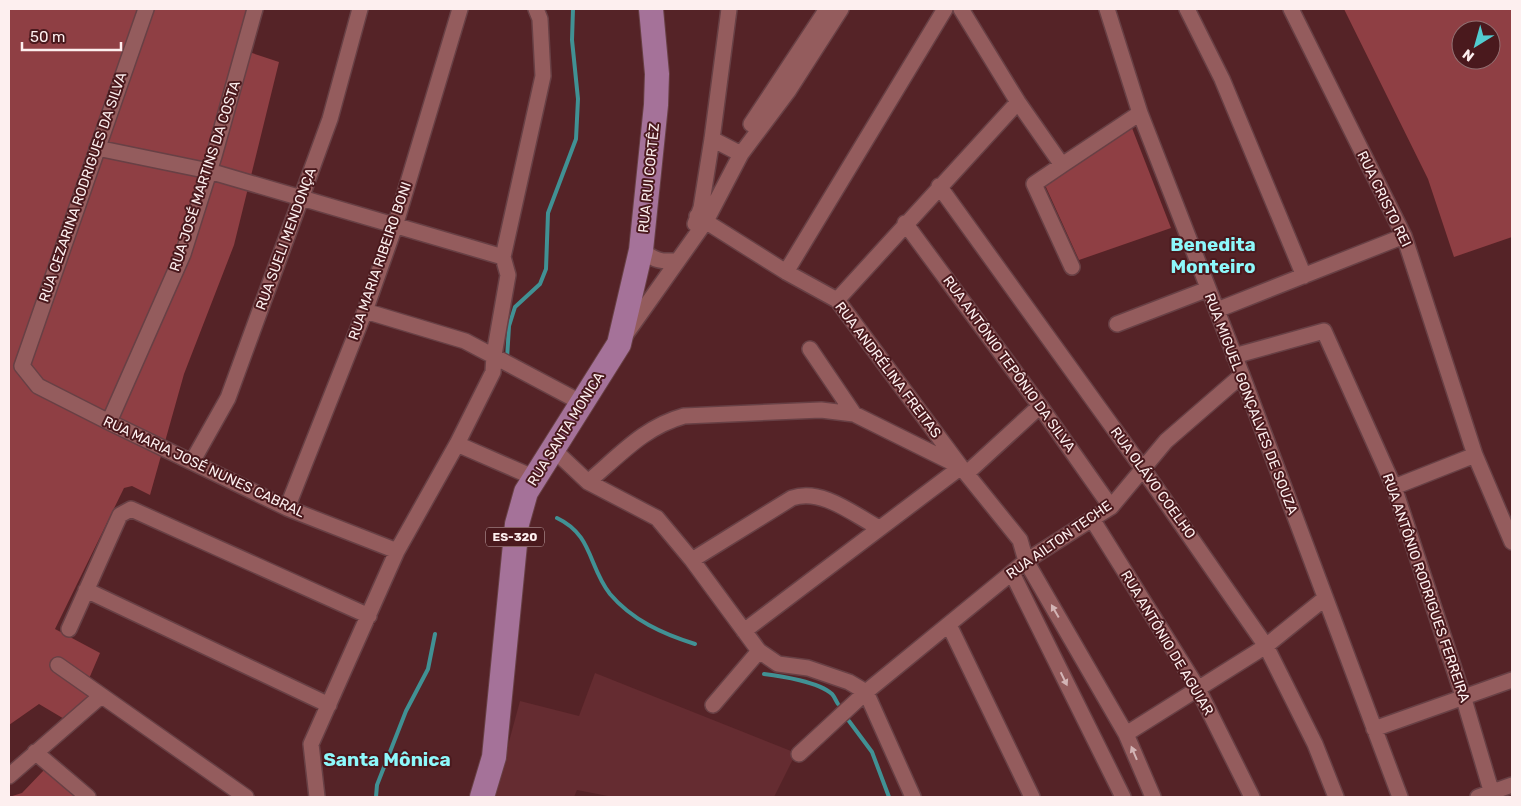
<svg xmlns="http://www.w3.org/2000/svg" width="1521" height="806" font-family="Rubik,sans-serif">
<rect width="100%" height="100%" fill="#552327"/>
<path fill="#652c31" d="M595 673 796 753 774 797H613L577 790 574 797H494L520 701 579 716Z"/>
<path fill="#8f3f44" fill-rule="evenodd" d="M9 9H249V52L279 62 234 245 184 374 150 495 132 486 124 488 55 629 100 653 88 681 102 687 71 723 39 704 9 725Z
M1344 9H1512V237L1454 257 1428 179ZM1461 30H1491V60H1461Z
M1132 128 1171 228 1079 260 1045 185Z
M45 769 83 797H9L22 793Z"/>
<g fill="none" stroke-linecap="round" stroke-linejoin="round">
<path stroke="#419194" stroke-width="4" d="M507 359 509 326 515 307 540 284 546 269 548 213 576 139 578 99 572 40 573 9
M557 518C593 535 588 566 610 594 632 620 663 634 695 644
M764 674C781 676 819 682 832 694 834 696 836 701 838 704
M849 721 872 752 889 797
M376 797 377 785 406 711 428 669 435 634"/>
<defs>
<path id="minor" d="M146 9 22 366 38 386 109 422 287 508 397 551
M961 9 1018 102 1062 165 1140 113
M1107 9 1140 113 1242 375 1400 797
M1187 9 1222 79 1304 276
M1291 9 1404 236 1475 455 1512 542
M751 124 827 9
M712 139 741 154
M97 148 209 171 503 257
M1062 165 1034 184 1072 267
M939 186 1143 469 1266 646 1315 744 1336 797
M697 216 786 272 837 300 961 467 1020 540 1026 561 1126 734 1153 797
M905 223 1040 406 1111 507
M695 224 701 208 712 139 729 9
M641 250C654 260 662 263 678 260
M786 272 945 9
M837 300 1018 102
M1217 310 1404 236
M365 311 465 341 582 403
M1117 324 1208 289
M626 334 706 221 741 154 789 90 841 9
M810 349 854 414
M1234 356 1324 331 1394 487 1463 696 1493 797
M109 422 183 254 214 156 255 9
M457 444 535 478
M553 449 588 482 657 518 692 560 759 651 778 664 808 668 849 682 866 692 913 797
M192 462 228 398 330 119 360 9
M967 473 1040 406
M588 482C620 455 644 427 684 416L821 410 854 414 961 467 744 631
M1394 487 1475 455
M287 508 365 311 395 226 460 9
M1092 519 1197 687 1252 797
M692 560 792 498C822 488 853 514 879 528
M1012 573 1123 797
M86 590 329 705
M949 625 1032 797
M69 629 120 515 131 509 369 616
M58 665 246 797
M713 705 759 651
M1374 729 1512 680
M1126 734 1266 646 1324 599
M35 752 88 797
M799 754 866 692 1026 561 1111 507 1166 441 1242 375
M9 776 101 696
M317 797 311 744 397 551 457 444 493 372 494 355 508 275 503 257 543 76 540 19 536 9
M1478 797 1512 785"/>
<path id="primary" d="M482 797 494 757 517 524 526 492 619 344 641 250 656 105 657 74 651 9"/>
</defs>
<use href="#minor" stroke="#684045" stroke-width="18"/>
<use href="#primary" stroke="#684045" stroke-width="26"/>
<use href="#minor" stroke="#945c5d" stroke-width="15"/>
<use href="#primary" stroke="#a57299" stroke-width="24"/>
</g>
<defs><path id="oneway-solid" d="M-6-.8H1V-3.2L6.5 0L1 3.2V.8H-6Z" transform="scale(1.25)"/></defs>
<g fill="#d3b4b5">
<use href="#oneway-solid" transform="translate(1055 611) rotate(-120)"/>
<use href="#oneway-solid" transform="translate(1064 679) rotate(64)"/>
<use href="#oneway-solid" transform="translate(1134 753) rotate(-113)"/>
</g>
<g text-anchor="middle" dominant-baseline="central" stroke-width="4" stroke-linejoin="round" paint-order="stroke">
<rect fill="#4a191d" stroke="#c7afb0" stroke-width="1" x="486" y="527.5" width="58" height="19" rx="4"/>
<g font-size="12" font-weight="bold" fill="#fdefef">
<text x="515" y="537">ES-320</text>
</g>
<g font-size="14" fill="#fdefef" stroke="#4a191d">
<text transform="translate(205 176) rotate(-72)">RUA JOSÉ MARTINS DA COSTA</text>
<text transform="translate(649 178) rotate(-84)">RUA RUI CORTÊZ</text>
<text transform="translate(83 187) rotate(-71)">RUA CEZARINA RODRIGUES DA SILVA</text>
<text transform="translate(1384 199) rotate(64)">RUA CRISTO REI</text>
<text transform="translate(286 239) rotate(-70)">RUA SUELI MENDONÇA</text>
<text transform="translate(380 261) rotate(-71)">RUA MARIA RIBEIRO BONI</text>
<text transform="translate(1009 364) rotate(54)">RUA ANTÔNIO TEPÔNIO DA SILVA</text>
<text transform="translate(888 370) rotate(53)">RUA ANDRÉLINA FREITAS</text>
<text transform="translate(1251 404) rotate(69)">RUA MIGUEL GONÇALVES DE SOUZA</text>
<text transform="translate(566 429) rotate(-58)">RUA SANTA MONICA</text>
<text transform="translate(204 467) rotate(25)">RUA MARIA JOSÉ NUNES CABRAL</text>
<text transform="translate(1153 483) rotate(54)">RUA OLÁVO COELHO</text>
<text transform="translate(1059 540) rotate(-35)">RUA AILTON TECHE</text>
<text transform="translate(1426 588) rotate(71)">RUA ANTÔNIO RODRIGUES FERREIRA</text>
<text transform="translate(1167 643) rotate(59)">RUA ANTÔNIO DE AGUIAR</text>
</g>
<g font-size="19" font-weight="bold" fill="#8df8fb" stroke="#4a191d">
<text x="1213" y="244">Benedita<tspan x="1213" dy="22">Monteiro</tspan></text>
<text x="387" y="759">Santa Mônica</text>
</g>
</g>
<rect width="1521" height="806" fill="none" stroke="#fdefef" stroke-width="20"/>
<g transform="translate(1476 45) rotate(217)"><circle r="24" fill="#4a191d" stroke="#926f71"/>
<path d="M0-4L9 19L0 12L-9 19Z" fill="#52ccd0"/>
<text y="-8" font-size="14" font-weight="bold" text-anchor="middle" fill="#fdefef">N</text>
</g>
<path d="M22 42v8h99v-8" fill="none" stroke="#fdefef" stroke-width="2.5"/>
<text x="30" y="42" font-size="15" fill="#fdefef" stroke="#4a191d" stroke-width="4" paint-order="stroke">50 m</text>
</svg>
